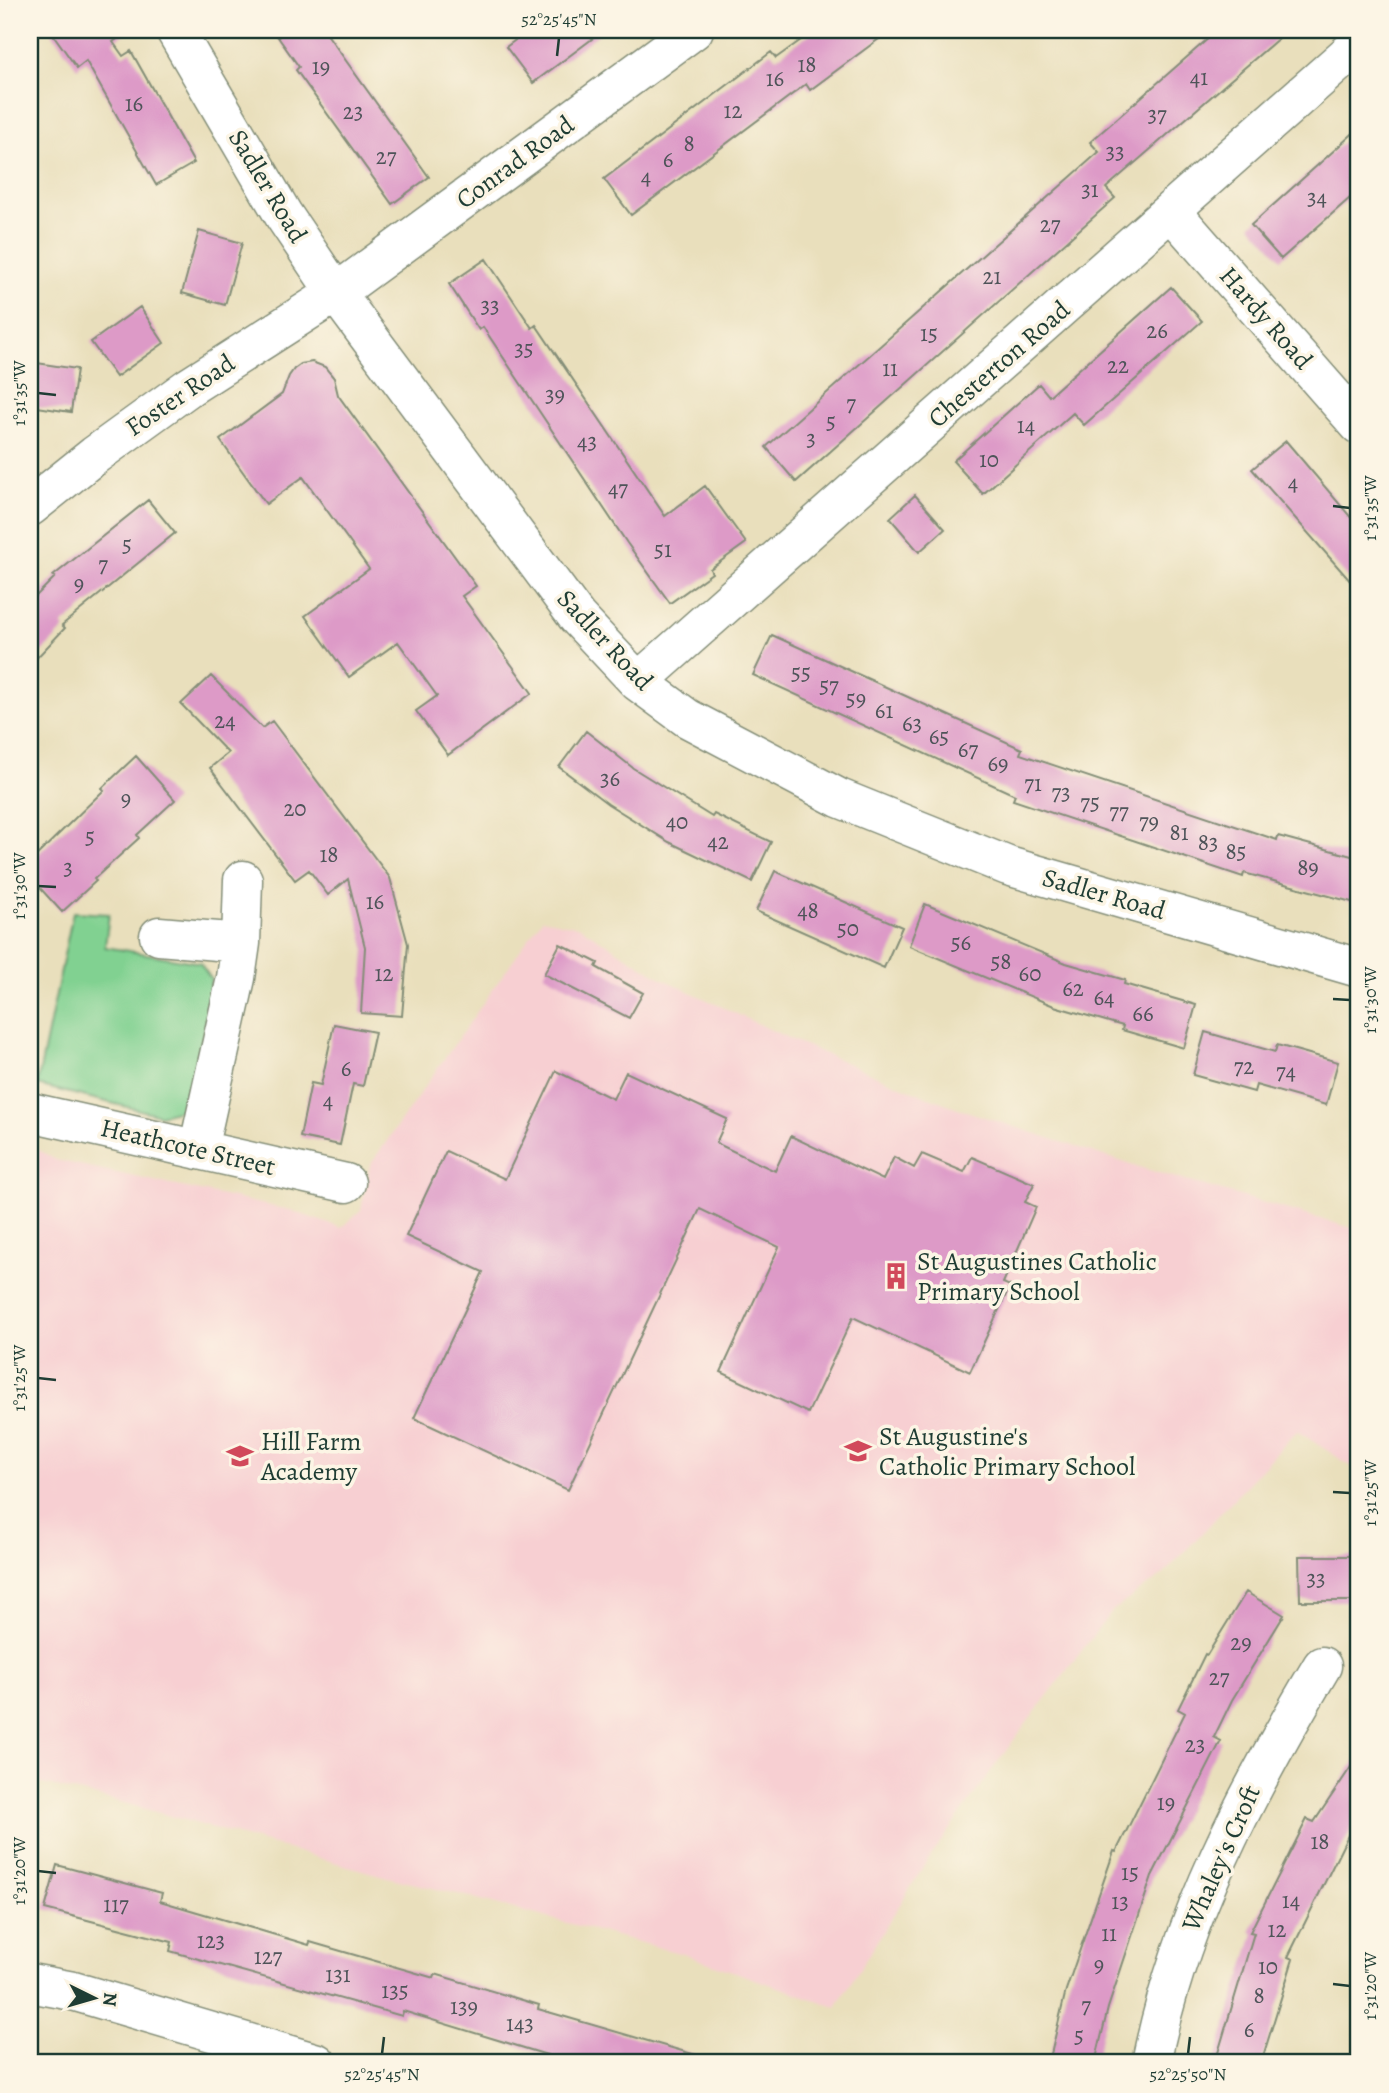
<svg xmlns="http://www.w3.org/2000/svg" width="1389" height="2093" font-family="Alegreya,serif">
<rect width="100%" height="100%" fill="#fcf5e5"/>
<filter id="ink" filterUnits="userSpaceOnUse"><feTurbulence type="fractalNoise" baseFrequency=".0143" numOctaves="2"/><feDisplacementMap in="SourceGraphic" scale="14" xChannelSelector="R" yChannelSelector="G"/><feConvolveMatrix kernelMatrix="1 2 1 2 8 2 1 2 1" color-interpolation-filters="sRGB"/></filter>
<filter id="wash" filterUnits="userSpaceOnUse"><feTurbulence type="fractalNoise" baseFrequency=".00686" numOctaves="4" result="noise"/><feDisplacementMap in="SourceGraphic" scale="28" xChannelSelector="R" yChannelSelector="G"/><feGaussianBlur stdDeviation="1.57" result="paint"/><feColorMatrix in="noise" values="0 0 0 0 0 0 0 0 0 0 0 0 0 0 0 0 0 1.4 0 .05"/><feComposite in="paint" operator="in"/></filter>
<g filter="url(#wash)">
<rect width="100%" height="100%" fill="#e9dfbc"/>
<path fill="#f7cfd2" d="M542 919 580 927 663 979 788 1038 910 1090 966 1111 1135 1166 1359 1230V1471L1297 1431 1164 1574 1112 1611 1013 1741 927 1861 836 2007 683 1954 466 1896 387 1877 120 1802 30 1781V1145L56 1160 289 1210 341 1228 361 1210 370 1165Z"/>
<path fill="#81d191" stroke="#508762" stroke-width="2" d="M73 912 109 914 105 947 200 963 211 979 204 1032 181 1110 160 1115 37 1085Z"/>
<g id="blocks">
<path fill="#dd9ac7" d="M50 30H129L113 42 123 56 131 51 194 163 156 185 86 61 77 68Z
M273 30H324L429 177 392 204 296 70 299 67Z
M529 30H604L533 83 506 47Z
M815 30H891L810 90 806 84 631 215 604 179 771 52 776 58Z
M1218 30H1288L1106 188 1115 198 796 482 766 447 1099 152 1090 142Z
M1359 128V190L1281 259 1251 225Z
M199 231 242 243 225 305 182 293Z
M486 259 532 328 536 325 665 516 705 486 746 543 710 569 712 573 670 603 627 543 483 327 479 330 449 284Z
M1171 287 1202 321 1084 425 1073 413 983 494 953 461 1039 384 1049 396Z
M140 307 164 343 116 377 91 342Z
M30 362 77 369 71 412 30 406Z
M312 362 325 367 334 378 338 395 476 586 462 596 532 693 448 755 416 711 437 696 398 642 349 677 305 616 369 569 303 477 266 504 220 440 282 394 289 376 294 369 301 364Z
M1286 441 1359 527V591L1252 469Z
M915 495 945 529 919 552 890 518Z
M148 500 175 533 62 625 65 628 30 665V594L34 598 55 577 53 576Z
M772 635 1022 749 1020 754 1277 840 1278 836 1359 858V904L1244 873 1243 877 1013 800 1015 795 753 675Z
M211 676 262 728 272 721 390 878 408 944 402 1016 361 1013 365 947 348 879 328 895 309 870 295 880 210 768 228 753 181 704Z
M586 731 633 768 712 817 714 814 771 842 752 882 669 842 608 804 559 767Z
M136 756 175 800 137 835 139 838 94 879 96 881 62 912 30 877V862L104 790 102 788Z
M775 871 902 927 884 968 756 911Z
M925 904 1066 963 1125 980 1124 984 1196 1005 1184 1048 1122 1030 1123 1026 1054 1006 909 946Z
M560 944 598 963 596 967 643 993 629 1018 544 974Z
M334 1024 375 1032 363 1086 353 1084 340 1145 300 1137 311 1083 321 1085Z
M1205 1032 1275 1052 1277 1045 1338 1062 1326 1105 1256 1085 1254 1092 1193 1075Z
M556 1071 613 1099 626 1072 727 1119 716 1143 775 1171 791 1136 883 1180 894 1157 914 1168 922 1154 964 1172 972 1157 1034 1184 1025 1202 1036 1207 1003 1283 1010 1286 970 1372 853 1317 808 1413 721 1372 779 1247 700 1209 568 1490 414 1418 483 1272 406 1236 446 1151 505 1179Z
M1299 1556H1359V1601H1300Z
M1246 1592 1284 1615 1232 1700 1214 1737 1221 1741 1152 1876 1108 2008 1095 2063H1049L1066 1990 1114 1851 1116 1852 1185 1713 1178 1709 1205 1654 1207 1655Z
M1359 1755V1813L1288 1957 1293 1959 1261 2063H1215L1254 1933 1250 1932 1307 1819 1314 1822Z
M57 1865 162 1893 160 1901 262 1931 309 1945 310 1942 434 1978 435 1974 539 2005 538 2009 696 2055 695 2063H562L546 2058 547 2055 403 2011 402 2016 170 1951 172 1942 45 1909Z"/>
</g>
</g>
<g filter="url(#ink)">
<use href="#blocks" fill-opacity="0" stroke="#848e78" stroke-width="2"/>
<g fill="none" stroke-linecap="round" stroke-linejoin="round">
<defs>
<path id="street" d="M175 30 284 216 336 293 577 617 638 682 687 718 839 798 1008 866 1359 968
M1172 212 1359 425
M30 507 95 455 189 387 336 293 694 30
M638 682 1359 44
M159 936 241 943
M30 1112 346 1183
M198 1150 236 978 241 943 243 880
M1151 2063C1180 1917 1247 1792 1322 1666"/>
<path id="secondary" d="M30 1983 73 1991 317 2063"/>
</defs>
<use href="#street" stroke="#848e78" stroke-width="41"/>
<use href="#secondary" stroke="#848e78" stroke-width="41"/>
<use href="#street" stroke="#fff" stroke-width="38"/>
<use href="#secondary" stroke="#fff" stroke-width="38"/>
</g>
</g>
<path fill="none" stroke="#1f3d34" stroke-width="2.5" d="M557 56 559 38M38 393 56 395M1333 506 1350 508M38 886 56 887M1333 999 1350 1000M38 1378 56 1380M1333 1492 1350 1493M38 1871 56 1873M1333 1984 1350 1986M382 2054 384 2037M1188 2054 1190 2037"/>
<defs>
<symbol id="building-bare" viewBox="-9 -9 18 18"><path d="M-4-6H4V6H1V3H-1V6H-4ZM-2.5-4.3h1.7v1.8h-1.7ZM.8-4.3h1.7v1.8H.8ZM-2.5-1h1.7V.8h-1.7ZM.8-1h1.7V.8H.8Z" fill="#d1495b" stroke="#fcf5e5" stroke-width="2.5" paint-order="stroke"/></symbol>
<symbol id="school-bare" viewBox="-9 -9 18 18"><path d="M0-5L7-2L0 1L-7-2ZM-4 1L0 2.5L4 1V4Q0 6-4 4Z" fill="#d1495b" stroke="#fcf5e5" stroke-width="2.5" paint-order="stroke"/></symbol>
</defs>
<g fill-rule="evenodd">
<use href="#building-bare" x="877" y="1257" width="38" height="38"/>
<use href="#school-bare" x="839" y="1432" width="38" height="38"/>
<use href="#school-bare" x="221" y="1437" width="38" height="38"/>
</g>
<g text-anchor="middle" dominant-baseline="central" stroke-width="7" stroke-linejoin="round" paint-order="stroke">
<g font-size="23" fill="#4e5459">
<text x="807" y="64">18</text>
<text x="321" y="66">19</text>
<text x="1199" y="77">41</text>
<text x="775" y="78">16</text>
<text x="134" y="103">16</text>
<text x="733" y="110">12</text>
<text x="353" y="111">23</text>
<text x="1157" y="114">37</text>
<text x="689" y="143">8</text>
<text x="1115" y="151">33</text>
<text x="386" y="156">27</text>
<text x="668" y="159">6</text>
<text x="646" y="176">4</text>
<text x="1090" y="189">31</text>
<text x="1317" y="197">34</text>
<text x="1050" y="224">27</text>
<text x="992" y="276">21</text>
<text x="490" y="305">33</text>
<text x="1157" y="330">26</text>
<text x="929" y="333">15</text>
<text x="524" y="348">35</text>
<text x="1118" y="365">22</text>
<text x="890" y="368">11</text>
<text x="555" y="394">39</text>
<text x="851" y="403">7</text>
<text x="831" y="421">5</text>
<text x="1026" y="425">14</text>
<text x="811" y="438">3</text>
<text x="587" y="441">43</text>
<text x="989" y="459">10</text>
<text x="1293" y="482">4</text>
<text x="618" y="488">47</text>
<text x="127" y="544">5</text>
<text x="663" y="549">51</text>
<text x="103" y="564">7</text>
<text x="79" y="583">9</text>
<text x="801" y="672">55</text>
<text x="829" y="685">57</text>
<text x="856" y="698">59</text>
<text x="884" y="710">61</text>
<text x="225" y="720">24</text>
<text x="912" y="723">63</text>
<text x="939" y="736">65</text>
<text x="968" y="749">67</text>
<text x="998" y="763">69</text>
<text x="610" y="778">36</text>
<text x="1033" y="783">71</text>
<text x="1061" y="792">73</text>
<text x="126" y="798">9</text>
<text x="1090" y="802">75</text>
<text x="295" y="808">20</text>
<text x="1119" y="811">77</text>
<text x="677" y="821">40</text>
<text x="1149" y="821">79</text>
<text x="1179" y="832">81</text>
<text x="90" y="836">5</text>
<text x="718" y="841">42</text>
<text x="1208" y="842">83</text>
<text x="1236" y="851">85</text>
<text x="329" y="854">18</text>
<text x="68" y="867">3</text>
<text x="1308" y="867">89</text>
<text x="375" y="901">16</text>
<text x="808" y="910">48</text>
<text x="848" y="928">50</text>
<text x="961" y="942">56</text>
<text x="1001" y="961">58</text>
<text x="384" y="973">12</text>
<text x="1030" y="973">60</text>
<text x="1073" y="988">62</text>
<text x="1104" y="997">64</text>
<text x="1143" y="1013">66</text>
<text x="1244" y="1066">72</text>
<text x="346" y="1068">6</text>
<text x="1286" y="1071">74</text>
<text x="328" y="1100">4</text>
<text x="1316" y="1578">33</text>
<text x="1241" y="1642">29</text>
<text x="1219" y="1677">27</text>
<text x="1195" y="1744">23</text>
<text x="1166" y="1802">19</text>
<text x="1320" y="1841">18</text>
<text x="1130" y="1872">15</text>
<text x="1291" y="1900">14</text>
<text x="1120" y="1901">13</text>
<text x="116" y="1904">117</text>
<text x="1277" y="1929">12</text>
<text x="1109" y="1933">11</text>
<text x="211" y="1940">123</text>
<text x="268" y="1956">127</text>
<text x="1099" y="1964">9</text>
<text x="1268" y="1966">10</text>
<text x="338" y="1974">131</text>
<text x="395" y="1990">135</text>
<text x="1259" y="1995">8</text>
<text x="1086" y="2005">7</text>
<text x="464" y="2006">139</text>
<text x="520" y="2023">143</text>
<text x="1249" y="2029">6</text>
<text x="1079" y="2035">5</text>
</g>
<g font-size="26" fill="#1f3d34" stroke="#fcf5e5">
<text transform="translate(515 162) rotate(-36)">Conrad Road</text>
<text transform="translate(268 186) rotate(59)">Sadler Road</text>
<text transform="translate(1266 318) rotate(49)">Hardy Road</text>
<text transform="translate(999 364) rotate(-41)">Chesterton Road</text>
<text transform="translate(180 395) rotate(-34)">Foster Road</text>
<text transform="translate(605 640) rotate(47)">Sadler Road</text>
<text transform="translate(1104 894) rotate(16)">Sadler Road</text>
<text transform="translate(188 1147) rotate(13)">Heathcote Street</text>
<text transform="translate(1221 1858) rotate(-66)">Whaley's Croft</text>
</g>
<g font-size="26" fill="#1f3d34" stroke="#fcf5e5" text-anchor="start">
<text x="917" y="1261">St Augustines Catholic<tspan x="917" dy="30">Primary School</tspan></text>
<text x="879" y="1436">St Augustine's<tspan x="879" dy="30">Catholic Primary School</tspan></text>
<text x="261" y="1441">Hill Farm<tspan x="261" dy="30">Academy</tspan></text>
</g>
</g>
<rect width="1389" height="2093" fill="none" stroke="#fcf5e5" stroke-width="77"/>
<g transform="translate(94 1998) rotate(95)" stroke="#fcf5e5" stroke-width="5" paint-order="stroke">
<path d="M0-5L12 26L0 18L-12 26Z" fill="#1f3d34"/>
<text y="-10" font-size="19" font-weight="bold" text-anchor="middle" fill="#1f3d34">N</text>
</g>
<rect x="38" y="38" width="1312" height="2016" fill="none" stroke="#1f3d34" stroke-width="2.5"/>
<g font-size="18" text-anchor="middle" fill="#1f3d34">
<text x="559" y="25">52°25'45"N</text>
<text transform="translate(19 393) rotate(-90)" y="6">1°31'35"W</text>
<text transform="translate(1370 508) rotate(-90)" y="6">1°31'35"W</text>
<text transform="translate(19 886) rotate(-90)" y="6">1°31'30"W</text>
<text transform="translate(1370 1000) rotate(-90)" y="6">1°31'30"W</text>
<text transform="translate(19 1378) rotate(-90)" y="6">1°31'25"W</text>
<text transform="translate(1370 1493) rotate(-90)" y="6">1°31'25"W</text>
<text transform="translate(19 1871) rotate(-90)" y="6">1°31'20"W</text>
<text transform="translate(1370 1986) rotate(-90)" y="6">1°31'20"W</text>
<text x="382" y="2080">52°25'45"N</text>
<text x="1188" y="2080">52°25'50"N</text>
</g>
</svg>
